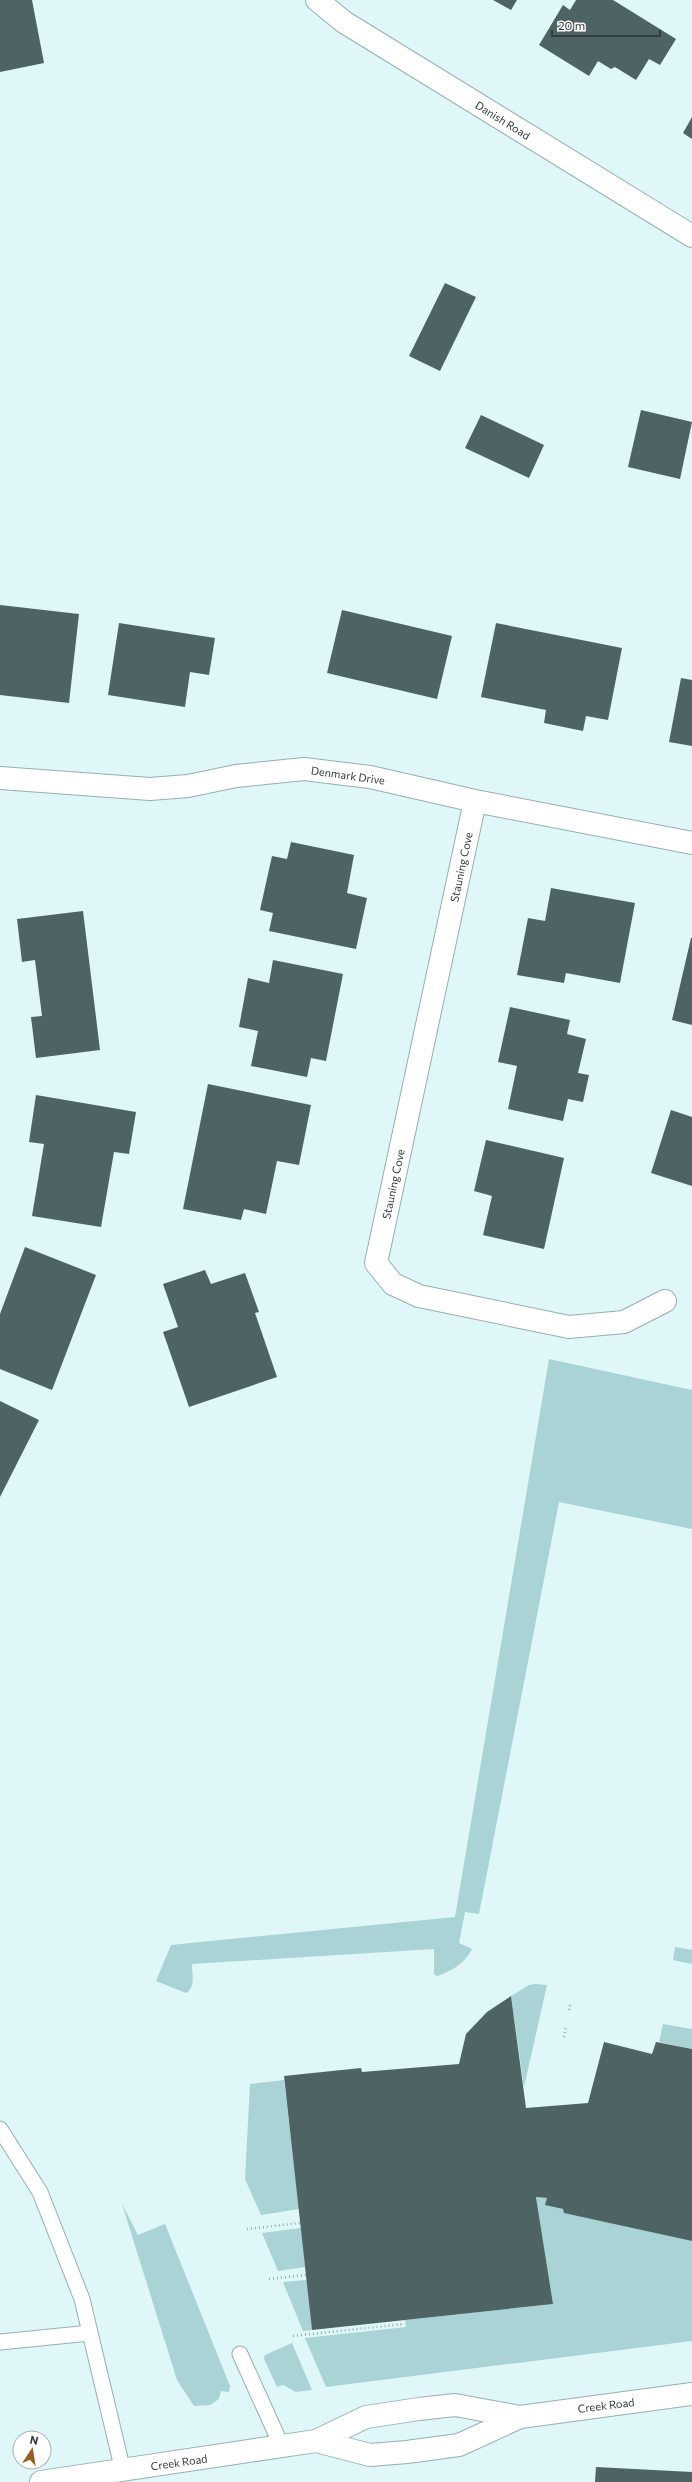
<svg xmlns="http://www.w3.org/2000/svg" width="692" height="2482" font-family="Commissioner,sans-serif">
<rect width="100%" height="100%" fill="#dff7f9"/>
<path fill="#a9d3d5" d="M549 1359 692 1390V1529L559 1502 479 1914 465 1912 459 1943 472 1949C465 1963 452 1971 437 1976L434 1974V1949L192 1964C192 1974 196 1987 186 1993L156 1981 171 1945 455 1917Z
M675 1947 692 1950V1964L673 1960Z
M535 1984 547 1985 524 2087 511 1996 529 1985Z
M663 2024 692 2029V2049L659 2042Z
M284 2080 299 2209 261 2215 245 2179 250 2084Z
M536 2197 547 2198 546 2205 692 2241V2341L326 2387 305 2338 406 2327 405 2320 553 2304Z
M122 2204 138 2235 165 2224 230 2386 229 2392 221 2391 219 2399 210 2405 194 2406 177 2380Z
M301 2228 305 2267 278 2271 262 2233Z
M307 2280 312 2330 303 2331 283 2282Z
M292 2343 312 2390 296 2392 283 2385 277 2387 264 2359 265 2355Z"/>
<path fill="#4e6364" d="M0 0H32L44 63 0 72Z
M493 0H517L511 10Z
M576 0H613L676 39 660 65 649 59 636 80 615 67 611 69 598 61 589 76 539 45 563 5 570 10Z
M692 117V139L683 133Z
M445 283 476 297 440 371 409 356Z
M641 410 692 422 680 479 628 467Z
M481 415 544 445 529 478 465 448Z
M0 605 79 614 69 703 0 695Z
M342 610 452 636 437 699 327 673Z
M119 623 215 638 209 675 190 672 185 707 108 695Z
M496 623 622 648 608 720 586 716 583 731 544 723 546 710 481 697Z
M681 678 692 680V746L669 742Z
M291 842 354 855 347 893 367 898 356 949 269 931 273 913 260 910 272 856 287 859Z
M551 888 635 903 620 983 566 973 564 983 517 975 528 918 545 921Z
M83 911 100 1050 36 1058 31 1017 42 1016 35 960 22 962 17 919Z
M691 938H692V1025L672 1020Z
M273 960 343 974 326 1061 311 1058 307 1077 251 1066 258 1031 239 1027 248 978 269 983Z
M510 1007 570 1020 567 1034 586 1039 578 1073 589 1075 583 1102 568 1099 563 1121 508 1109 517 1066 498 1062Z
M208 1084 311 1105 299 1165 277 1161 266 1214 244 1209 241 1220 183 1209Z
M36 1095 136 1112 129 1154 114 1152 101 1227 32 1216 44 1144 29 1142Z
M671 1110 692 1117V1186L651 1173Z
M486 1140 564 1158 544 1249 483 1235 492 1196 474 1191Z
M25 1247 96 1275 52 1390 0 1369V1314Z
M205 1270 211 1284 245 1273 259 1312 255 1313 277 1377 189 1407 163 1332 178 1327 163 1284Z
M0 1401 39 1420 0 1497Z
M511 1996 526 2108 588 2103 604 2042 652 2054 656 2042 692 2049V2241L564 2213 563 2209 545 2205 547 2198 536 2197 553 2304 312 2330 284 2076 361 2068 362 2072 459 2064 466 2034 487 2012Z
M596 2467 692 2472V2482H595Z"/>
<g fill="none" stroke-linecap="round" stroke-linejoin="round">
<defs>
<path id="lane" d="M0 2129 40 2192 82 2299 123 2471
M0 2342 90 2333
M240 2354 282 2447"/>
<path id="street" d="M0 778 150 789 188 786 236 776 304 769 370 777 475 801 692 843
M475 801 376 1263 393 1284 419 1296 569 1327 624 1322 665 1301"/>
<path id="secondary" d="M317 0 344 22 692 236
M316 2441 370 2455 407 2452 459 2445 520 2417 692 2394
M41 2482 316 2441 366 2417 419 2409 455 2405 520 2417"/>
</defs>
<use href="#lane" stroke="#97afb0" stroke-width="17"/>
<use href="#street" stroke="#97afb0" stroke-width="24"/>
<use href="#secondary" stroke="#97afb0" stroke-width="24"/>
<path stroke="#99abad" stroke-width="2.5" stroke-dasharray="1 3" stroke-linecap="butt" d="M569 2010 570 2004
M564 2037 566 2027
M247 2229 300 2223
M269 2279 306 2275
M293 2336 404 2324"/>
<use href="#lane" stroke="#fff" stroke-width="15"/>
<use href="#street" stroke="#fff" stroke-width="22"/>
<use href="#secondary" stroke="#fff" stroke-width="22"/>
</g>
<g text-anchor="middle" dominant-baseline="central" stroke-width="4" stroke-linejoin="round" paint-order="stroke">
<g font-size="11" fill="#343d3e" stroke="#fff">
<text transform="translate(503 120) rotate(32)">Danish Road</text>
<text transform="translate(348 775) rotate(8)">Denmark Drive</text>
<text transform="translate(461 867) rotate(-78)">Stauning Cove</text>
<text transform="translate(393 1184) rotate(-78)">Stauning Cove</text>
<text transform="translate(606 2405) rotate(-7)">Creek Road</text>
<text transform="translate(179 2462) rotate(-8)">Creek Road</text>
</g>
</g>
<g transform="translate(32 2450) rotate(12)"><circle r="19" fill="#ffffff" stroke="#aeb1b2"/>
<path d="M0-3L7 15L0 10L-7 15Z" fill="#9a5d21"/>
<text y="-6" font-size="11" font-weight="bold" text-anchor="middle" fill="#343d3e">N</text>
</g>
<path d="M552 30v6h108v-6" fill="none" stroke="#343d3e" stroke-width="2"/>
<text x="558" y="30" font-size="12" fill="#343d3e" stroke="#ffffff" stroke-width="3" paint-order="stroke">20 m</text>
</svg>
